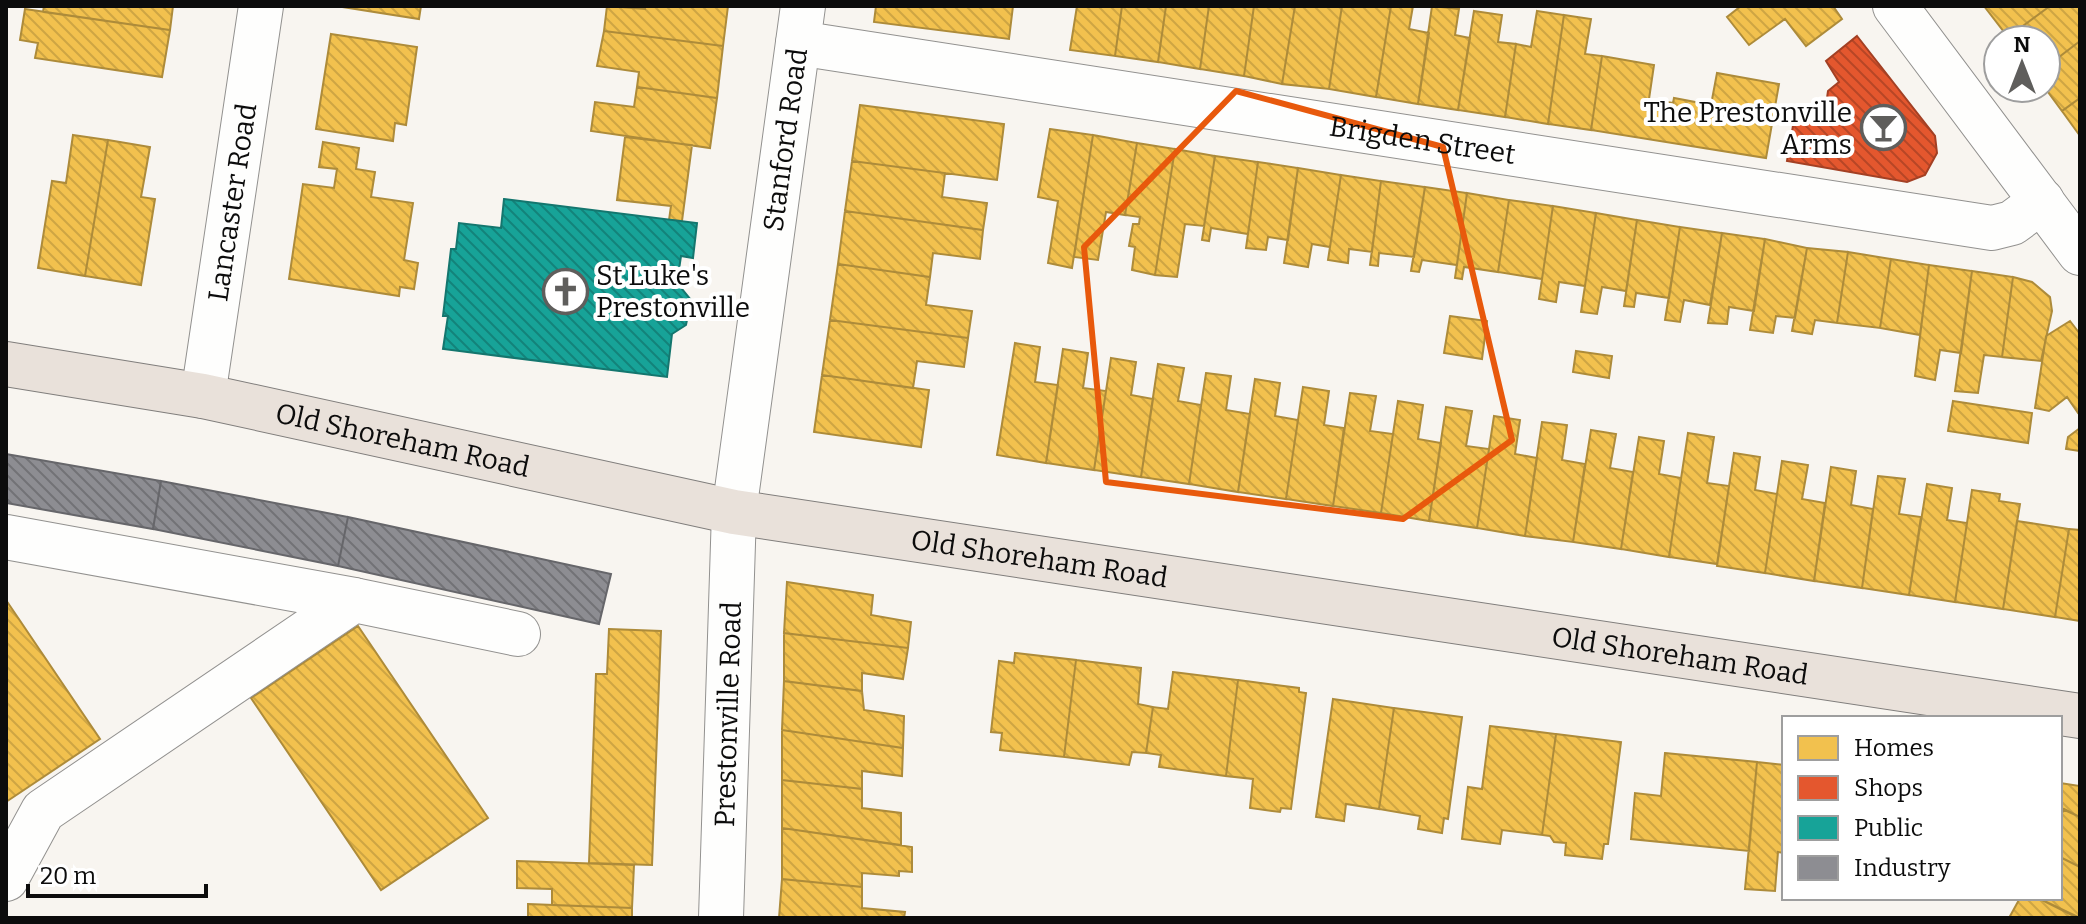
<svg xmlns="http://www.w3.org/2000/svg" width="2086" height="924" font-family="Bitter,serif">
<defs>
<pattern id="homes-back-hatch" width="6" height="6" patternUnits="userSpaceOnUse" patternTransform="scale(2)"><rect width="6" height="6" fill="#f2c14e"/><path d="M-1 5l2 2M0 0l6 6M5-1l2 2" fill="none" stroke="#cea543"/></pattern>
<pattern id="shops-back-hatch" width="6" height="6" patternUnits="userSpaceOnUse" patternTransform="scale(2)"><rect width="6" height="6" fill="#e4572e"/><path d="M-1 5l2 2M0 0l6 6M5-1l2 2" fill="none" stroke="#b74626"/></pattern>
<pattern id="public-back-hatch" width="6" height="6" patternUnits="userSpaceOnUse" patternTransform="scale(2)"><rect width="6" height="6" fill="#17a398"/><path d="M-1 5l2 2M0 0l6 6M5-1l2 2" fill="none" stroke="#13837a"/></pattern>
<pattern id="industry-back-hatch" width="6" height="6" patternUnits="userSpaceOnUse" patternTransform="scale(2)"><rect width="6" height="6" fill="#8d8d92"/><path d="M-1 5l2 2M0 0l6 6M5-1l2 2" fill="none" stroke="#727276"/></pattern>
</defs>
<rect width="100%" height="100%" fill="#f8f5f0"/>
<path fill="url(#homes-back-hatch)" stroke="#ad8b3a" stroke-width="2" d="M44 6H173L170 30 43 12Z
M336 6H421L419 19Z
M607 6 645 9V6H728L723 46 604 31Z
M876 6H1013L1009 39 874 22Z
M1077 6H1122L1115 56 1070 50Z
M1122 6H1166L1158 62 1115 56Z
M1166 6H1209L1200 69 1158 62Z
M1209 6H1254L1244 76 1200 69Z
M1254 6H1295L1282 84 1244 76Z
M1295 6H1342L1329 89 1282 84Z
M1342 6H1391L1376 97 1329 89Z
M1391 6H1413L1409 29 1429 33 1418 104 1376 97Z
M1432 6 1459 9 1455 35 1470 38 1458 110 1418 104Z
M1741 6H1833L1842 19 1806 46 1785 19 1749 45 1727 17Z
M1984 6H2050L2008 37Z
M2050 6H2080V41L2046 67V40H2010L2008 37Z
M25 9 170 30 162 77 35 58 38 43 20 40Z
M1474 11 1502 15 1498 42 1516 44 1505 117 1458 110Z
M1537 11 1564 15 1548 124 1505 117 1516 44 1531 47Z
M1564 15 1591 19 1585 54 1602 56 1591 130 1548 124Z
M604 31 723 46 717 98 637 87 639 72 597 66Z
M331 34 417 47 406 125 395 123 393 141 316 129Z
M2080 41V98L2062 111 2045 88 2046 67Z
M1602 56 1654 65 1649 99 1673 103 1674 98 1711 105 1717 73 1779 84 1766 158 1591 130Z
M637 87 717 98 710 148 591 131 595 102 634 107Z
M2080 98V136L2062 111Z
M860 105 1004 124 997 180 852 161Z
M1050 129 1093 135 1072 268 1048 263 1058 201 1038 197Z
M73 135 108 140 85 276 38 268 52 181 66 183Z
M1093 135 1137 143 1125 215 1106 212 1098 260 1074 257Z
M625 137 692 145 682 221 669 220 671 206 617 200Z
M108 140 150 147 141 197 155 199 141 285 85 276Z
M323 142 359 148 356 169 375 172 371 197 413 203 404 260 418 263 414 289 400 287 399 296 289 279 303 184 334 188 337 169 319 167Z
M1137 143 1175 149 1155 275 1132 270 1135 247 1129 246 1133 224H1139L1140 217 1125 215Z
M1175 149 1215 156 1204 226 1185 224 1177 277 1155 275Z
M1215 156 1258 162 1248 234 1211 228 1209 241 1202 240Z
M852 161 945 173 942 197 987 203 983 230 845 211Z
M1258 162 1298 168 1288 240 1268 237 1266 250 1246 248Z
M1298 168 1341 175 1330 247 1312 244 1308 267 1284 263Z
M1341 175 1381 181 1372 252 1349 249 1348 263 1328 260Z
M1381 181 1425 187 1414 257 1379 253 1378 266 1370 265Z
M1425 187 1467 193 1457 265 1422 260 1419 272 1411 271Z
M1467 193 1509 200 1498 272 1464 267 1462 279 1455 278Z
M1509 200 1553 206 1542 279 1498 272Z
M1553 206 1596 213 1585 286 1559 282 1556 302 1539 299Z
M845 211 983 230 980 259 933 253 930 277 838 264Z
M1596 213 1637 220 1626 291 1602 287 1597 314 1581 312Z
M1637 220 1680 227 1669 298 1636 293 1634 307 1624 306Z
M1680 227 1722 233 1710 305 1684 300 1680 322 1665 320Z
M1722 233 1765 239 1754 311 1729 307 1727 324 1708 323Z
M1765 239 1807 248 1795 318 1776 316 1773 333 1750 330Z
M1807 248 1848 252 1837 323 1815 320 1812 334 1792 331Z
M1848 252 1891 259 1880 328 1837 323Z
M1891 259 1929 265 1920 335 1880 328Z
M838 264 930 277 926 305 972 311 968 338 830 320Z
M1929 265 1972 271 1961 353 1940 350 1935 380 1915 376Z
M1972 271 2013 277 2002 357 1984 355 1978 393 1955 391Z
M2013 277 2032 282 2050 297 2052 311 2041 361 2002 357Z
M1450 316 1487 321 1482 359 1444 353Z
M830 320 968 338 964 367 917 361 913 388 822 375Z
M2070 321 2080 334V412L2078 413 2067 397 2049 411 2035 408 2046 336Z
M1015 343 1040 347 1035 382 1058 385 1046 463 997 455Z
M1063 349 1088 353 1083 388 1106 391 1094 470 1046 463Z
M1576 351 1612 356 1609 378 1573 372Z
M1111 358 1136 362 1131 395 1153 399 1141 477 1094 470Z
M1158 364 1184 368 1178 401 1201 405 1189 484 1141 477Z
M1206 373 1231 376 1226 410 1250 414 1238 492 1189 484Z
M822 375 929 390 921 447 814 432Z
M1255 379 1280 383 1275 416 1298 420 1286 499 1238 492Z
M1303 387 1329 391 1324 425 1344 428 1333 506 1286 499Z
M1350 393 1376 396 1370 431 1393 434 1381 513 1333 506Z
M1398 401 1423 405 1418 439 1441 443 1429 521 1381 513Z
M1953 401 2032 413 2028 443 1948 431Z
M1446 407 1472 411 1466 446 1489 449 1477 528 1429 521Z
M1494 416 1520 420 1515 454 1537 458 1525 536 1477 528Z
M1542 422 1567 425 1562 460 1585 464 1573 542 1525 536Z
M2080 428V451L2066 449 2068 437Z
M1591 430 1616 434 1610 468 1633 472 1621 549 1573 542Z
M1688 433 1714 437 1707 483 1729 486 1717 564 1669 557Z
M1639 437 1664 441 1659 474 1681 478 1669 557 1621 549Z
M1734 453 1760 457 1755 490 1777 494 1765 573 1717 566Z
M1782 461 1808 465 1802 499 1825 503 1814 581 1765 573Z
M1831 467 1856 471 1851 505 1873 509 1862 588 1814 581Z
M1878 476 1905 479 1899 514 1921 517 1909 595 1862 588Z
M1927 484 1952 488 1947 520 1967 523 1955 602 1909 595Z
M1972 490 2000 494 1999 501 2020 504 2003 609 1955 602Z
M2017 521 2069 529 2055 617 2003 609Z
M2069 529 2080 530V621L2055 617Z
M787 582 873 595 871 615 911 622 908 648 784 633Z
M6 600 100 739 6 802Z
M358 626 488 818 381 890 251 698Z
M609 629 661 631 652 865 589 863 596 674H607Z
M784 633 908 648 903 679 862 673V691L784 681Z
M1015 653 1076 660 1064 757 1000 750 1002 733 991 732 999 661 1014 663Z
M1076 660 1141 668 1138 704 1153 707 1146 753 1132 752 1129 765 1064 757Z
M1173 672 1238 680 1226 776 1159 767 1161 755 1146 753 1153 707 1168 709Z
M1238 680 1299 688V692L1306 693 1291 809 1281 808 1280 812 1250 808 1253 779 1226 776Z
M784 681 862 691 864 710 904 716 903 748 782 730Z
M1333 699 1394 708 1379 809 1346 804 1344 821 1316 817Z
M1394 708 1462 717 1448 819 1444 818 1442 833 1418 829 1420 816 1379 809Z
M1490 726 1556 734 1542 835 1502 830 1500 844 1462 839 1468 787 1482 789Z
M782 730 903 748 902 776 862 771V789L782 780Z
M1556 734 1621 742 1608 844H1604L1602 859 1565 855 1566 843 1554 842 1550 836 1542 835Z
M1665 753 1757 762 1749 851 1631 839 1635 793 1661 796Z
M1757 762 1784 765V853L1778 852 1775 891 1745 889Z
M782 780 862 789V808L901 813V845L782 828Z
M2060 783 2080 786V817L2060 808Z
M2064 809 2080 817V867L2060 857V817Z
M782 828 912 847V872L899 871V876L862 873V887L782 879Z
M2060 857 2080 867V918L2038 898H2060Z
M517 861 634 865 632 908 552 905V889L517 888Z
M782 879 862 887V908L905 912 904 918H779Z
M2020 898H2038L2078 918H2009Z
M528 904 632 908V918H528Z"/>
<path fill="url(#shops-back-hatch)" stroke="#a34024" stroke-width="2" d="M1857 36 1935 136 1937 153 1925 175 1907 182 1787 161 1795 114 1824 119 1828 91 1839 82 1826 61Z"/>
<path fill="url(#public-back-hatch)" stroke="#14766e" stroke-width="2" d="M504 199 697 223 693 258 681 256 677 283 691 300 686 325 672 334 667 377 443 349 448 316H443L451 249H456L459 223 501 228Z"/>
<path fill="url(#industry-back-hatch)" stroke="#66666a" stroke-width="2" d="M6 454 161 481 153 529 6 503Z
M161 481 348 517 338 566 153 529Z
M348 517 611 574 599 624 338 566Z"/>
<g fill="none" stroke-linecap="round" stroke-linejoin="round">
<defs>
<g id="minor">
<path d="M1895 6 2080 253"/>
<path id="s1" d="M798 43 1992 228 2012 223 2042 201"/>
<path id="s2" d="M203 396 261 6"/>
<path d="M6 537 354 600"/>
<path d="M6 879 43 811 354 600 518 634"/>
<path id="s3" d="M721 918 734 512 803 6"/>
</g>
<g id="major">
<path id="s4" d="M6 364 203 396 734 512 2080 716"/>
</g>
</defs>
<use href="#minor" stroke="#92918f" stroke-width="46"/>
<use href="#major" stroke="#807e7c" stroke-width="46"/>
<use href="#minor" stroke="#fefefd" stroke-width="44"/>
<use href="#major" stroke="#e9e1da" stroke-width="44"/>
</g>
<path fill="none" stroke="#e8590c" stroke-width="6" stroke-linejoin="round" d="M1236 91 1443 147 1512 440 1403 519 1106 482 1084 247Z"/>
<defs>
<symbol id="bar-ring" viewBox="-11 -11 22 22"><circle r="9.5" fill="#fff" stroke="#5f5e5c" stroke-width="1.5"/><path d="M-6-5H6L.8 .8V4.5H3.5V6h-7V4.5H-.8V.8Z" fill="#5f5e5c"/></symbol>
<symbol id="church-ring" viewBox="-11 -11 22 22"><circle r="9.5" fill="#fff" stroke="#5f5e5c" stroke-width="1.5"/><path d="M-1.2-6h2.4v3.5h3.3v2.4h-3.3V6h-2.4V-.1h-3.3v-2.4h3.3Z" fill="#5f5e5c"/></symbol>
</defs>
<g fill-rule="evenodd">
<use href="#bar-ring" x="1858" y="102" width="51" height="51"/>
<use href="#church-ring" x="540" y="266" width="51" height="51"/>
</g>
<g text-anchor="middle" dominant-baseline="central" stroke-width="8" stroke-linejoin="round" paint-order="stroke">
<g font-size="28" fill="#0c0c0c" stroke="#fff" text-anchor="end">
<text x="1852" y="112">The Prestonville<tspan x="1852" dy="32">Arms</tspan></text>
<text x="596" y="275" text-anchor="start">St Luke's<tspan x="596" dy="32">Prestonville</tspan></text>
</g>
<g font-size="28" fill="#0c0c0c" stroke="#fff">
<text stroke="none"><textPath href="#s1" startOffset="632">Brigden Street</textPath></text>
<text stroke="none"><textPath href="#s3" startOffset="782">Stanford Road</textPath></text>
<text stroke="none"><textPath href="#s2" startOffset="196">Lancaster Road</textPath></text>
<text stroke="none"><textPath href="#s4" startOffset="404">Old Shoreham Road</textPath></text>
<text stroke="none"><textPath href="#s4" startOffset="1052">Old Shoreham Road</textPath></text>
<text stroke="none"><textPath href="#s4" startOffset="1700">Old Shoreham Road</textPath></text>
<text stroke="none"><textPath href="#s3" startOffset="204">Prestonville Road</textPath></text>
</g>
</g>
<rect width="2086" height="924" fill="none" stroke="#0c0c0c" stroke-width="16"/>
<rect x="1782" y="716" width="280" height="184" fill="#ffffff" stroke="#9e9e9e" stroke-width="2"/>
<rect x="1798" y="736" width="40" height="24" fill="#f2c14e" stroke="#9e9e9e" stroke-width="2"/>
<text x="1854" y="756" font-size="24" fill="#0c0c0c">Homes</text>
<rect x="1798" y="776" width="40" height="24" fill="#e4572e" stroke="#9e9e9e" stroke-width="2"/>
<text x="1854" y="796" font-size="24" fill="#0c0c0c">Shops</text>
<rect x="1798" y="816" width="40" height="24" fill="#17a398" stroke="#9e9e9e" stroke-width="2"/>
<text x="1854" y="836" font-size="24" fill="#0c0c0c">Public</text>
<rect x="1798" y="856" width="40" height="24" fill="#8d8d92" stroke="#9e9e9e" stroke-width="2"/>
<text x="1854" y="876" font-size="24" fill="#0c0c0c">Industry</text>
<g transform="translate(2022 64)"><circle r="38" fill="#ffffff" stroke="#9e9e9e" stroke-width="2"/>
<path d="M0-6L14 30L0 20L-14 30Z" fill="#5f5e5c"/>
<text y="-12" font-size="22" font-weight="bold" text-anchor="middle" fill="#0c0c0c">N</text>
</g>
<path d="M28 884v12h178v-12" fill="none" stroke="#0c0c0c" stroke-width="4"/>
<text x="40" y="884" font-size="24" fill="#0c0c0c" stroke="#ffffff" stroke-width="6" paint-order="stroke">20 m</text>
</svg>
